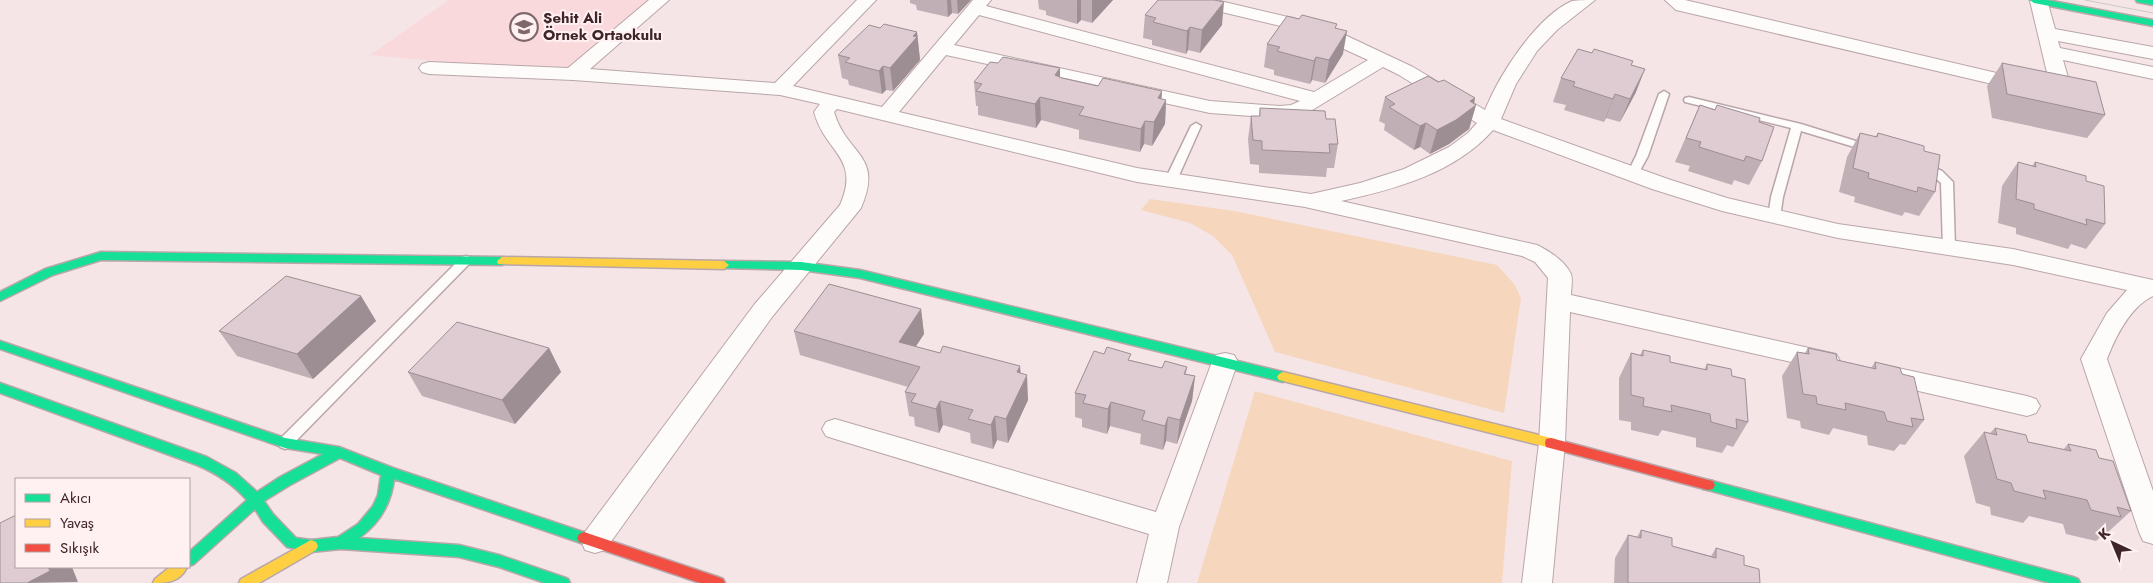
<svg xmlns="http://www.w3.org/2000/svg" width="2153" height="583" font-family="Jost,sans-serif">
<rect width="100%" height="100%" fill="#f5e5e7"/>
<path fill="#fad9dd" d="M449 0H667L586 75 370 55Z"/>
<path fill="#f6d7be" d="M1150 199 1234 211 1497 265 1515 285 1521 298 1504 413 1275 352 1232 255 1213 236 1190 223 1141 210Z
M1255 391 1512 461 1502 583H1197Z"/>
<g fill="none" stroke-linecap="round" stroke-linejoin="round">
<defs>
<path id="lane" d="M1664 91 1669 94 1648 156 1637 176H1629L1627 174 1636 156 1659 94Z
M1689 97 1801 124 1875 147 1876 149 1871 152 1801 131 1783 197 1780 217 1778 220H1770L1768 217 1771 197 1791 128 1685 102 1684 100 1685 98Z
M1196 123 1201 126 1177 180 1175 182H1167L1165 180 1191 126Z
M1923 163 1942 171 1953 182 1955 248 1953 251H1945L1943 248 1941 183C1934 176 1924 173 1917 166L1919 164Z
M466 256 470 257 472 260 470 263 290 447 285 449 280 447 278 443 280 439 462 257Z"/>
<path id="street" d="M649 0H669L590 69 775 83 857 0H876L793 86 882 107 973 0H991L986 6 1314 92 1368 60 1333 44 1293 29 1188 4 1185 0H1216L1305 21 1347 36 1413 67 1485 110C1499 75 1536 17 1572 1 1578 0 1588 0 1595 0L1557 30 1537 51 1516 84 1501 119 1668 179 1727 198 1838 224 2013 249 2153 280V296C2130 307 2116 336 2107 359L2153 491V544L2143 541 2139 532 2081 359 2107 313 2127 290 2013 265 1838 238 1722 211 1652 189 1493 130C1455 173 1396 189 1341 201L1537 245C1549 251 1565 261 1571 274 1573 280 1571 289 1571 295L1827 352 1836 354 1840 361 1836 368 1827 370 1570 312 1565 443 1552 583H1522L1539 443 1548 278 1535 262 1522 256 1305 207 1137 182 837 109 834 112C847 156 884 154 861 208L772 317 605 550 595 553 585 550 581 541 585 532 754 305 840 205C861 157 825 153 814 112L820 104 780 95 573 80 429 74 422 72 419 68 422 64 429 62 568 68ZM979 15 1300 101 1291 105 1280 106 1210 101 954 45ZM946 55 1210 113 1280 118 1293 117 1309 112 1383 67 1399 75 1477 123 1468 133 1449 147 1404 169 1360 183 1311 194 1137 168 899 112Z
M1665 0H1685L2035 82 2047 83 2049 81 2030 1 2047 0 2055 29 2153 47V59L2058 41 2060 48 2153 67V79L2063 60 2069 81 2064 91 2047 95 2035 94 1676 10Z
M1225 353 1234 355 1238 362 1179 527 1167 583H1137L1149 534 835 439 826 436 822 429 826 422 835 419 1156 512 1212 362 1216 355Z
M1884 365 2027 396 2036 399 2040 406 2036 413 2027 416 1875 381 1871 374 1875 367Z"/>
<path id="fast" d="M2030 0H2047L2153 20V26L2034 3Z
M2136 0H2153V5L2137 2Z
M101 252 502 257 507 261 502 265 101 260 53 275 0 301V292L45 269Z
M724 261 801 262 860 270 1283 372 1287 374 1289 377 1287 380 1283 382 860 278 801 270 720 268 719 265Z
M0 341 285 438 339 447 393 468 589 534 591 538 589 542 584 544 394 479C391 504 379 524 359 538L459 545 499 555 563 577 568 579 570 583H545L499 567 459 557 341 549 311 552 287 547 263 522 255 509 194 564 189 566V552L247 500C233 484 216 473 197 465L0 393V383L207 457 236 473 257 492 280 477 323 454 285 448 0 349ZM340 458 381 475 378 495 373 506 358 524 338 537 311 540 296 538 273 514 264 501 290 485Z
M1708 480 2073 577 2078 579 2080 583H2050L1708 490 1703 489 1701 485 1703 481Z"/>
<path id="slow" d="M502 257 724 261 729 265 724 269 498 264 497 261Z
M1283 372 1551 438 1556 439 1557 443 1556 447 1551 448 1279 380 1277 377 1279 374Z
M311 540 316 542 318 546 316 550 259 583H239L241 579Z
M170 567H187C180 582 167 583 153 583L155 579Z"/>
<path id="jam" d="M1551 438 1708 480 1713 481 1715 485 1713 489 1708 490 1546 447 1545 443 1546 439Z
M584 532 718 577 723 579 725 583H700L579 542 577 538 579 534Z"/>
</defs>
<use href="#lane" stroke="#b9a6a9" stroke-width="3"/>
<use href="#street" stroke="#b9a6a9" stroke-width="2"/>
<use href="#fast" stroke="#b9a6a9" stroke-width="3"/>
<use href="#slow" stroke="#b9a6a9" stroke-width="3"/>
<use href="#jam" stroke="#b9a6a9" stroke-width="3"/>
<use href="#lane" fill="#fefbfb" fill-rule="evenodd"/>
<use href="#street" fill="#fefbfb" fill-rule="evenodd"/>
<use href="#fast" fill="#16e098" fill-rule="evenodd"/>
<use href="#slow" fill="#ffcf43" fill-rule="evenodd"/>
<use href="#jam" fill="#f24e42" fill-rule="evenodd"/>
<path stroke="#cdc7c8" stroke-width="1" d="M2085 0 2153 13"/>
</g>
<path fill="#c0afb5" d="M910 0H971L958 14 952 13 948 17 917 10 916 5 910 3Z
M1038 0H1113L1092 23 1081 20 1077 24 1046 15V11L1039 9Z
M1145 15 1222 25 1200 53 1188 50 1186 54 1152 45V40L1143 38Z
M880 28 917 32 920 60 893 91 886 90 882 94 849 85 848 80 842 78 838 55Z
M1336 28 1343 54 1325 83 1312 80 1310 84 1274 75V70L1264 67 1267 44Z
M2002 63 2105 115 2087 138 1992 118 1987 86Z
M1632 65 1636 92 1620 122 1606 118 1604 122 1564 110 1566 105 1553 102 1561 78Z
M1060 77 1166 100 1165 124 1152 146 1144 144 1140 152 1079 139V130L1041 120 1036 128 978 115V106H976L974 82Z
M1438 82 1475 98 1474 104 1476 105 1469 129 1449 144 1430 154 1420 147 1414 150 1384 130 1385 124 1379 121 1385 97Z
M1700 105 1759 122 1762 161 1749 185 1734 180 1732 185 1688 171 1690 166 1675 162Z
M1260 108 1326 119 1338 144 1334 168H1327L1326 177 1259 173V165L1250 164 1248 139 1251 116H1259Z
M1860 133 1875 137 1878 133 1924 151 1935 192 1919 216 1905 212 1902 216 1854 202 1855 197 1839 192 1847 157Z
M2018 162 2032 166 2035 162 2086 181 2105 224 2086 249 2071 244 2068 249 2016 234V228L1998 223 2002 186Z
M361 296 376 321 313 379 237 356 219 331Z
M921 309 924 334 915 347 1021 373 1028 400 1008 443 997 440 993 449 971 443 970 433 943 425 939 433 915 426 914 417 909 416 905 392 908 387 800 355 794 331Z
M549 348 561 372 515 424 422 396 408 372Z
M1808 348 1837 360 1871 368 1875 362 1902 374 1924 420 1905 445 1900 444 1894 451 1868 445 1867 436 1833 428 1829 435 1801 428 1800 421 1787 418 1782 376 1797 352 1805 353Z
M1643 350 1670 362 1704 370 1707 364 1732 376 1748 422 1733 447 1727 445 1722 453 1696 447V438L1662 430 1658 436 1631 430V422L1619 420V378L1631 353 1640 355Z
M1130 360 1162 368 1187 367 1186 374 1195 376 1192 401 1177 444 1166 441 1163 450 1140 444 1141 434 1110 426 1107 434 1082 427V419L1075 417V393Z
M1995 428 2028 442 2063 450 2068 444 2099 458 2131 511 2106 534H2104L2096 541 2066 534 2063 524 2029 516 2023 523 1991 515 1990 507 1976 503 1964 456 1984 432 1990 433Z
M1641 530 1672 546 1711 556 1716 548 1744 565 1760 583H1614L1615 558 1628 535 1637 537Z"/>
<path fill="#9c8e93" d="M947 0H951L952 13 948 17Z
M957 0H971L958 14Z
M1078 0H1081V20L1077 24V1Z
M1092 0H1113L1092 23Z
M1224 2 1222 25 1200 53 1202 30Z
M1190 27 1188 50 1186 54 1187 31Z
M1347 31 1343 54 1325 83 1329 60Z
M917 32 920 60 893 91 890 68 913 36Z
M1316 57 1312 80 1310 84 1314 61Z
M883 66 886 90 882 94 879 71Z
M1060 68V92L1055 75Z
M1645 69 1636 92 1620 122 1630 99Z
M1162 91 1161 109 1166 100 1165 124 1152 146 1154 122 1158 98Z
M1615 94 1606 118 1604 122 1613 99Z
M1040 97 1041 120 1036 128 1035 104Z
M1475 98 1473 108 1476 105 1469 129 1449 144 1430 154 1437 130 1470 101Z
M1145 121 1144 144 1140 152 1141 129Z
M1426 123 1420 147 1414 150 1420 126Z
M361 296 376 321 313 379 297 354Z
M921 309 924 334 905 363 899 342Z
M549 348 561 372 515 424 502 400Z
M1020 366 1022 387 1027 375 1028 400 1008 443 1006 419 1017 372Z
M1195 376 1192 401 1177 444 1180 420Z
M940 401 943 425 939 433 936 409Z
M1111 402 1110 426 1107 434 1108 409Z
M995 416 997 440 993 449 991 425Z
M1168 417 1166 441 1163 450 1165 426Z
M48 567H72L78 582 27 583Z"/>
<path fill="#dfcbd2" stroke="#9c8e93" d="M1158 0H1214L1224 2 1202 30 1190 27 1187 31 1153 22 1156 18 1145 15Z
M1302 15 1337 24 1335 28 1347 31 1329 60 1316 57 1314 61 1277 51 1280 47 1267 44 1287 16 1299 19Z
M884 24 917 32 913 36 917 37 890 68 883 66 879 71 845 62 850 58 838 55 869 25 880 28Z
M1578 49 1592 53 1594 49 1633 61 1631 65 1645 69 1630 99 1615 94 1613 99 1573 86 1575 82 1561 78Z
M1003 57 1060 68 1055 75 1062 78 1098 86 1103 78 1162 91 1158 98 1166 100 1154 122 1145 121 1141 129 1079 115 1084 107 1040 97 1035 104 976 91 982 84 974 82 990 62 998 63Z
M2002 63 2096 82 2105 115 2007 94Z
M1428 76 1438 82 1444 80 1475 98 1470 101 1476 105 1456 120 1437 130 1426 123 1420 126 1389 107 1395 104 1385 97Z
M1700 105 1715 110 1717 105 1760 118 1759 122 1774 127 1762 161 1746 156 1744 161 1699 147 1701 142 1686 138Z
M1260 108 1325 111 1326 119H1335L1338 144H1329L1330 153 1262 150V141L1253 140 1251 116H1260Z
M1860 133 1877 137 1878 133 1924 146V151L1940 155 1935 192 1918 187 1917 192 1868 178 1869 173 1853 168Z
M2018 162 2036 167 2035 162 2086 176V181L2104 186 2105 224 2086 219 2087 225 2034 209V204L2016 199Z
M286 276 361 296 297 354 219 331Z
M829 284 921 309 899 342 940 353 943 346 1020 366 1017 372 1027 375 1006 419 995 416 991 425 968 419 973 410 940 401 936 409 911 402 916 394 905 392 920 367 794 331Z
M457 322 549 348 502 400 408 372Z
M1107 347 1131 354 1128 360 1162 368 1165 361 1187 367 1184 374 1195 376 1180 420 1168 417 1165 426 1142 420 1145 411 1111 402 1108 409 1083 403 1086 395 1075 393 1094 351 1104 354Z
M1808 348 1836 354 1837 360 1876 369 1875 362 1900 368 1902 374 1914 377 1924 420 1911 418 1913 427 1887 421 1884 412 1845 403 1846 410 1817 404 1816 396 1803 394 1797 352 1809 354Z
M1643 350 1670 356V362L1707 370V364L1731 369 1732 376 1745 379 1748 422 1736 419 1737 429 1711 422 1710 414 1671 405 1672 412 1643 406 1644 398 1631 395V353L1643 356Z
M1995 428 2026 435 2028 442 2071 451 2068 444 2096 450 2099 458 2113 461 2131 511 2117 507 2121 517 2091 510 2087 500 2043 490 2046 499 2014 491 2011 483 1997 479 1984 432 1997 435Z
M16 515V567H48L50 571 27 583H0V523Z
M1641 530 1672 538V546L1716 558V548L1744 556V565L1759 569 1760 583H1628V535L1641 538Z"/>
<defs>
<symbol id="school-ring" viewBox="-11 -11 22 22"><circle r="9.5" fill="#fff0f2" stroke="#7f686c" stroke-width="1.5"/><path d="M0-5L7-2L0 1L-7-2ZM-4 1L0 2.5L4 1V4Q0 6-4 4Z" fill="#7f686c"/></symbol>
</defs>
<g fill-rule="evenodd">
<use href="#school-ring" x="508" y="11" width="32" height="32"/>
</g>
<g text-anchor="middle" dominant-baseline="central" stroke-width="4" stroke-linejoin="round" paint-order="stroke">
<g font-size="15" font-weight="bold" fill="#3f2529" stroke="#fff0f2" text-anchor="start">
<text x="543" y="18">Şehit Ali<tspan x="543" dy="17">Örnek Ortaokulu</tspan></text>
</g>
</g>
<rect x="15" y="478" width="175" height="90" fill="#fff0f2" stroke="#b29fa2"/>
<rect x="25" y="494" width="25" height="8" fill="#16e098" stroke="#b29fa2"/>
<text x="60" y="503" font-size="15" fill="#3f2529">Akıcı</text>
<rect x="25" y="519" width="25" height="8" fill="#ffcf43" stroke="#b29fa2"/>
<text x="60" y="528" font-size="15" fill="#3f2529">Yavaş</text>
<rect x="25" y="544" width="25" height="8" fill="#f24e42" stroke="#b29fa2"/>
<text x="60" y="553" font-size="15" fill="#3f2529">Sıkışık</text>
<g transform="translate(2113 543) rotate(316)" stroke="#fff0f2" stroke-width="4" paint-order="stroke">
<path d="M0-4L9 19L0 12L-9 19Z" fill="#3f2529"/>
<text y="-8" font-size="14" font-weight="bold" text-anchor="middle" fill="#3f2529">K</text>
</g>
</svg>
